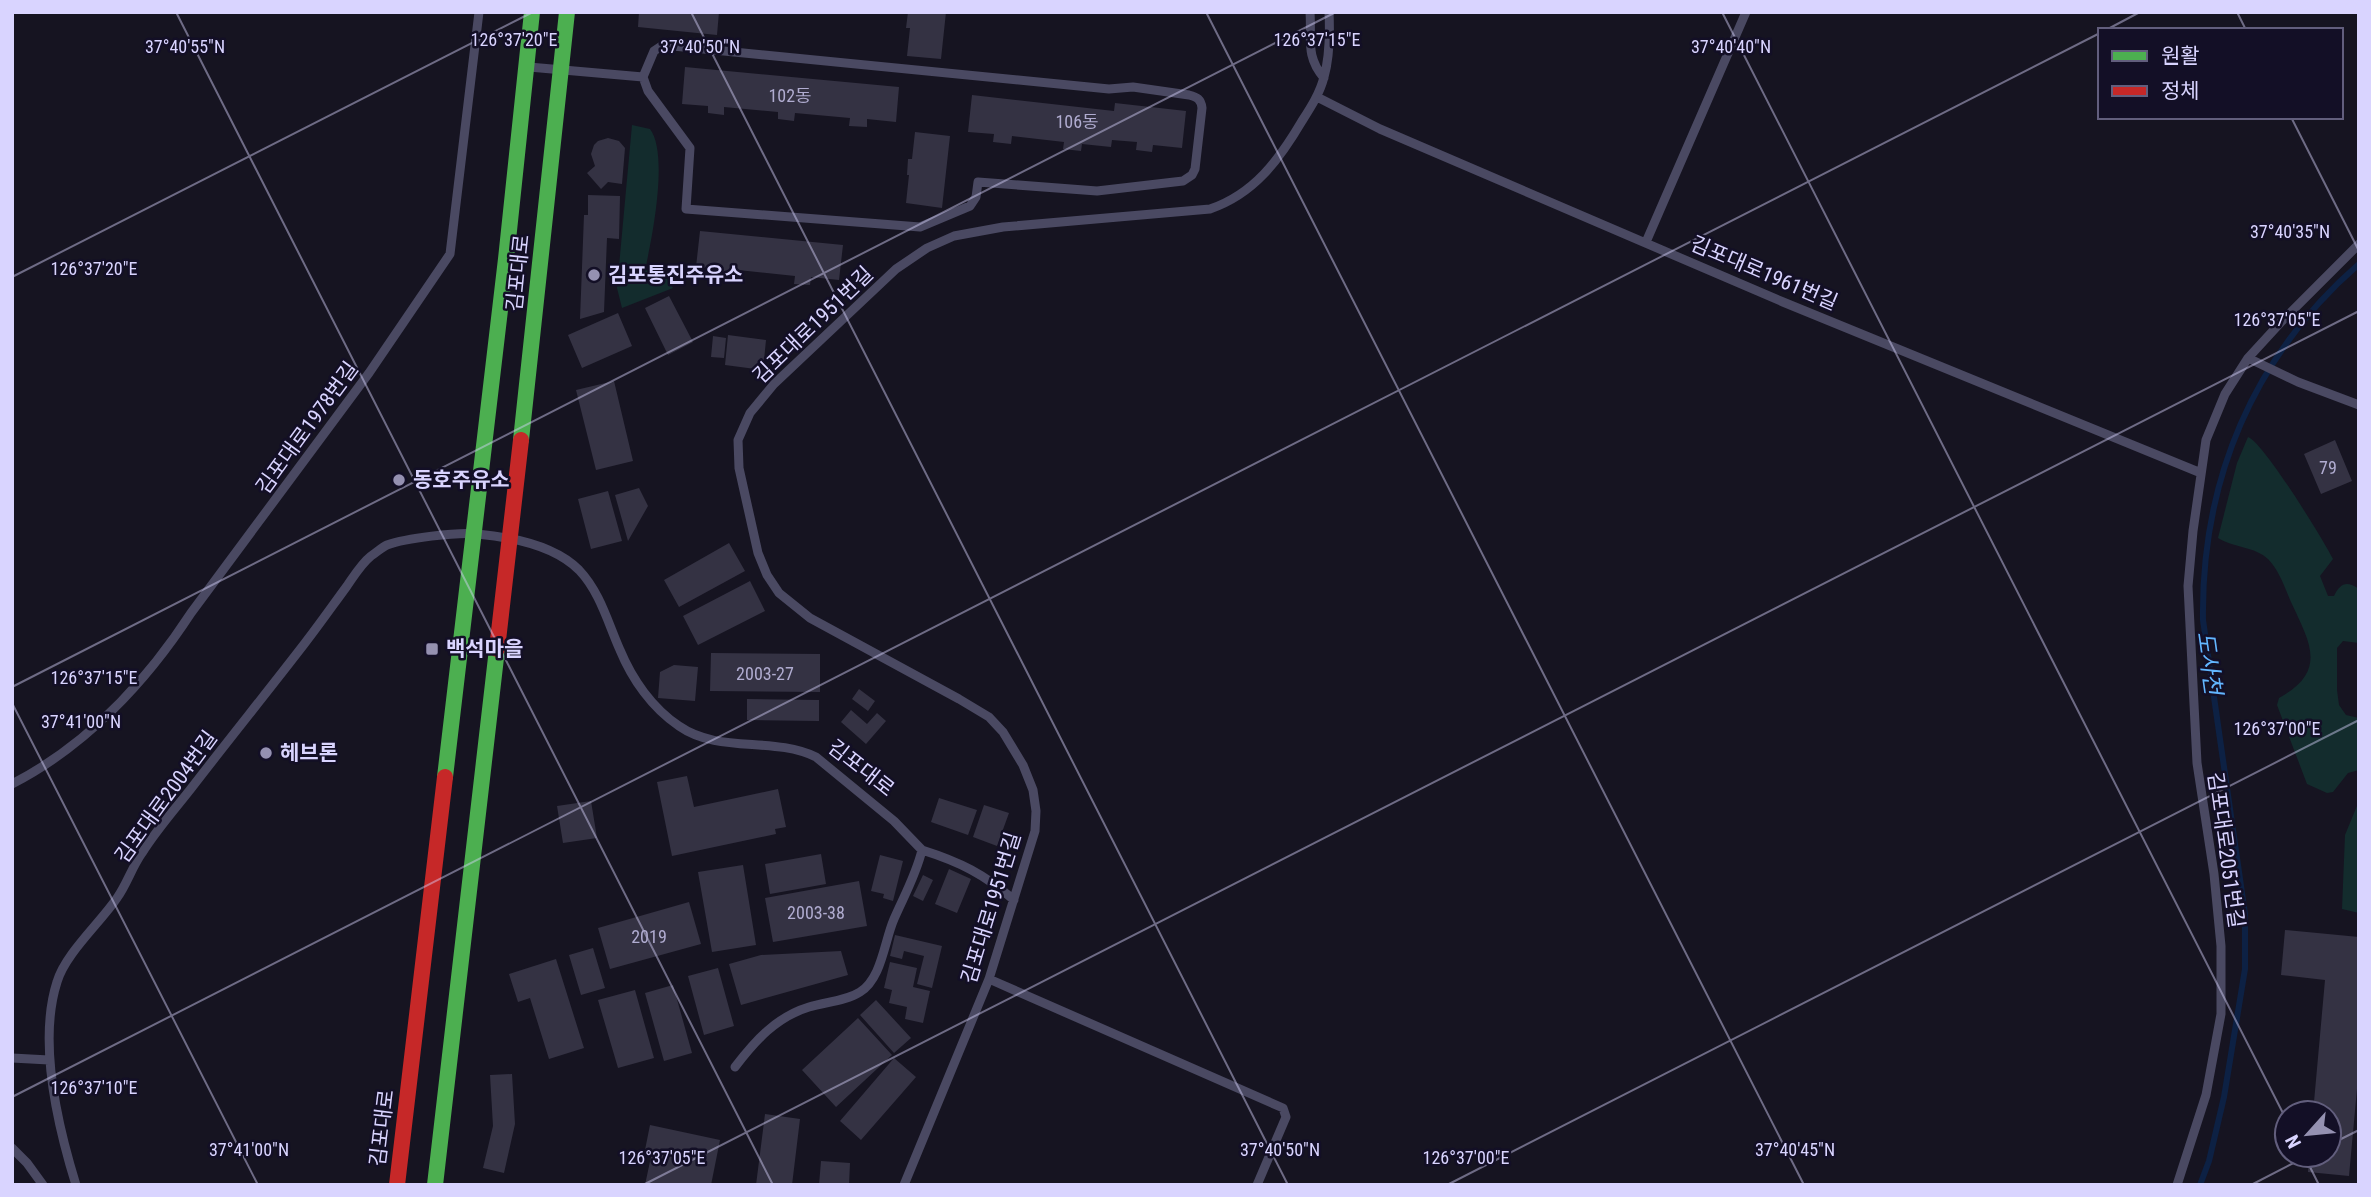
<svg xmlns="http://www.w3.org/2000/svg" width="2371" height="1197" font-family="'Roboto Condensed','Noto Sans KR',sans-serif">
<rect width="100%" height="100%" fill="#161421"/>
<path fill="#132c2d" d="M632 125 650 129C669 154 652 239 645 270L662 271 673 288 622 308 617 288Z
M2248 437C2263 442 2323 539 2333 559L2320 576 2328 596H2334C2340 584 2346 580 2359 589V643L2343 641 2337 648V690L2339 705 2346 715 2359 718V770L2348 773 2333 792 2327 793 2307 784 2277 705 2279 698C2328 671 2310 643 2291 602 2285 588 2279 570 2268 559 2256 547 2232 547 2218 538L2237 463Z
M2359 801V913L2342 909 2345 835Z"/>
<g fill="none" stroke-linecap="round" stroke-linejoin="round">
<path stroke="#0d2144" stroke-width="6" d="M2200 1185 2209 1161 2224 1097 2245 969V914L2203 620C2201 481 2253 356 2359 264"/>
</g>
<path fill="#343243" d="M639 12H719L717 35 638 27Z
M908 12H946L941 59 907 56 910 28H906Z
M685 67 899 87 896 122 867 119V127L849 126 850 118 795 113 794 121 778 119V112L724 107V115L708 113V106L682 104Z
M972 95 1114 111 1115 103 1186 111 1182 148 1153 145 1152 152 1136 150 1137 142 1112 140 1111 147 1082 144 1081 151 1063 149 1064 142 1012 136 1011 144 993 142 994 134 968 132Z
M915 132 950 136 942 208 906 203 909 175H907L908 159H912Z
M608 138 619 141 625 148 622 184 608 182 601 189 587 173 595 166 591 154 594 145 598 141Z
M588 195 620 196 619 239 607 238 604 312 580 319 584 215H588Z
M700 231 843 245 839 280 811 277 810 285 794 284 795 276 738 270 737 278 720 276 721 269 696 267Z
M669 296 693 342 668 355 645 308Z
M618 313 632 346 582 368 568 335Z
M728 335 766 340 763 370 725 365Z
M713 336 726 338 724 358 711 357Z
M614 381 633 461 596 470 576 390Z
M2335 440 2352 481 2321 494 2304 454Z
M639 488 648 506 628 541 615 495Z
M608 491 622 541 591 549 578 499Z
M729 543 745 571 679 607 664 580Z
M750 581 765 611 698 645 683 616Z
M711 653 820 654V692L710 691Z
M674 665 698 667 695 701 658 698 660 672Z
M859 689 875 701 868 711 852 699Z
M747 699 819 700V721L747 720Z
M851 710 867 724 877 713 886 721 866 744 841 722Z
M687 776 694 807 778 789 786 827 775 829 776 834 672 856 657 782Z
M939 798 977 810 968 835 931 822Z
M591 801 597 838 563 843 557 806Z
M984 805 1009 813 997 846 973 837Z
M821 854 826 884 770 894 765 864Z
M880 855 903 861 893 901 883 898 884 894 871 891Z
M743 865 756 945 712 952 698 872Z
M949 869 971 879 957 913 935 904Z
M923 875 933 880 923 901 913 896Z
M859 881 867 926 773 942 765 898Z
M689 902 701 944 610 969 598 928Z
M2285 930 2359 937V1067L2349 1176 2308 1172 2309 1155H2329V1113H2313L2325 980 2281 975Z
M895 935 942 946 932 988 917 984 924 956 904 951 902 959 890 956Z
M593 948 605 988 581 995 569 955Z
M841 951 848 975 741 1005 729 964 761 955Z
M556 959 584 1048 549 1059 530 998 518 1002 509 974Z
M890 962 917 968 913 987 930 991 923 1023 905 1019 907 1007 889 1003 892 990 884 988Z
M718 968 734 1026 704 1035 688 976Z
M673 985 692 1053 664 1061 645 993Z
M635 990 654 1058 618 1068 598 1000Z
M876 1000 911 1038 894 1053 860 1015Z
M858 1018 892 1055 836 1107 802 1070Z
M894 1058 916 1077 861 1140 840 1121Z
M512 1074 515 1124 504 1173 483 1168 493 1126 490 1075Z
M765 1114 800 1119 792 1185H756Z
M650 1125 720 1140 711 1185H645L652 1152 645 1150Z
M821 1161 850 1163 849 1185H819Z"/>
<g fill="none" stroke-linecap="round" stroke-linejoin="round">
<path stroke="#4a4962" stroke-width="9" d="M1310 12C1312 39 1305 56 1324 78
M529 67 643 77 654 51 663 45 1109 89 1133 87 1189 95C1197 97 1201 99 1202 108L1195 169 1192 175 1183 181 1097 191 978 182 976 197 970 206 920 227 686 209 690 148 648 91 643 77
M1317 97 1380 129 1783 302 2201 473
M1646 242 1746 12
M2248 358 2298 382 2359 405
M12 784C86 746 146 682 191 613L369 373 450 254 479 12
M922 850C960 862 984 874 1014 900
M989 979 1283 1108 1286 1117 1257 1185
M12 1058 49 1060
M12 1148 27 1163 43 1185
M76 1185C58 1127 38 1041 57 982 65 954 100 923 117 898 127 884 132 867 142 853 157 829 176 808 193 786 230 738 268 691 305 643 319 625 333 605 347 586 354 576 361 564 371 556 376 553 382 547 387 545 406 538 457 532 477 534 511 537 554 545 579 570 600 592 608 623 620 650 632 679 652 708 679 726 719 754 773 736 816 757L894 821 922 850C916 875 904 896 894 919 884 942 882 978 860 992 846 1001 825 1002 809 1007 776 1017 755 1041 735 1067
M904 1185 989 979 1035 831 1036 811 1033 790 1023 765 1003 732 989 717 959 699 810 618 779 593 767 575 758 553 739 468 738 440 750 413 774 384 896 269 927 248 954 236 1003 227 1210 209C1254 194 1279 160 1302 121 1311 107 1320 93 1324 77 1330 56 1330 34 1329 12
M2177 1185 2206 1095 2221 1014V946L2214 874 2197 763 2188 586 2193 531 2206 440 2225 394 2248 358 2282 321 2359 244"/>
<path stroke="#4caf50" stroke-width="16" d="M521 440 567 12
M445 777 506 259 532 12
M435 1185 497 649"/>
<path stroke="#c62828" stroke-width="16" d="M497 649 521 440
M397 1185 445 777"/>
</g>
<path fill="none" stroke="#d9d4ff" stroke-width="2" stroke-opacity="0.45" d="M176 12 773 1185M691 12 1288 1185M1206 12 1804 1185M1722 12 2287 1121M2237 12 2246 30M2106 30 2140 12M2291 117 2359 251M12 277 533 12M12 687 1336 12M12 703 258 1185M12 1097 2100 33M2329 1145 2359 1130M2304 1155 2319 1185M643 1185 2359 311M1447 1185 2359 720M2251 1185 2309 1155"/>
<g fill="#9591b1" stroke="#130f26" stroke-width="2.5">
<circle cx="594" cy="275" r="7"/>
<circle cx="399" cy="480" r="7"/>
<rect x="425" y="642" width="14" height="14" rx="3.5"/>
<circle cx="266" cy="753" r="7"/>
</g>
<g text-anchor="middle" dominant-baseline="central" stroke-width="5" stroke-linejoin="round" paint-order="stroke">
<g font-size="18" fill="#b0acd0">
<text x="790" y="95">102동</text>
<text x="1077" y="121">106동</text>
<text x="2328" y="467">79</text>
<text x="765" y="673">2003-27</text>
<text x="816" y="912">2003-38</text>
<text x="649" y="936">2019</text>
</g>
<g font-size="21" fill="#d9d4ff" stroke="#130f26">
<text transform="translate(518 273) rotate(-84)">김포대로</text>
<text transform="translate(1764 273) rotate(23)">김포대로1961번길</text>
<text transform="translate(813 325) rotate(-44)">김포대로1951번길</text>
<text transform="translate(307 428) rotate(-54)">김포대로1978번길</text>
<text transform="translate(861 768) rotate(38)">김포대로</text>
<text transform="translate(166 797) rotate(-54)">김포대로2004번길</text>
<text transform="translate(2226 850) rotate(82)">김포대로2051번길</text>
<text transform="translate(991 908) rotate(-73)">김포대로1951번길</text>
<text transform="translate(382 1128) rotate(-83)">김포대로</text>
</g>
<g font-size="21" font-weight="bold" fill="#d9d4ff" stroke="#130f26" text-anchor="start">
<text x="608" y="275">김포통진주유소</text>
<text x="413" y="480">동호주유소</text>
<text x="446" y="649">백석마을</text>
<text x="280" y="753">헤브론</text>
</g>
<g font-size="23" font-style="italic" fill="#62b6ff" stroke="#130f26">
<text transform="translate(2209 663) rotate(82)">도사천</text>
</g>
</g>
<g font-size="18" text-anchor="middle" fill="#d9d4ff" stroke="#130f26" stroke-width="5" stroke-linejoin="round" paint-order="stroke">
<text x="514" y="46">126°37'20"E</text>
<text x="1317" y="46">126°37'15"E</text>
<text x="185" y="53">37°40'55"N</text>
<text x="700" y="53">37°40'50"N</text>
<text x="1731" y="53">37°40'40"N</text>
<text x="2290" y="238">37°40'35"N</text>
<text x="94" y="275">126°37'20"E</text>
<text x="2277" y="326">126°37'05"E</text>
<text x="94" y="684">126°37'15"E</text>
<text x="81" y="728">37°41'00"N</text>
<text x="2277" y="735">126°37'00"E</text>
<text x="94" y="1094">126°37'10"E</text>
<text x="249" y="1156">37°41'00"N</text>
<text x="1280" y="1156">37°40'50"N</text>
<text x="1795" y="1156">37°40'45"N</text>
<text x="662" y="1164">126°37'05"E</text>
<text x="1466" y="1164">126°37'00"E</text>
</g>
<rect width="2371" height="1197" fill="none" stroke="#d9d4ff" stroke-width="28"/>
<rect x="2098" y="28" width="245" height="91" fill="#130f26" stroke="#625e7d" stroke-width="2"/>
<rect x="2112" y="51" width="35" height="10" fill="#4caf50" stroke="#625e7d" stroke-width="2"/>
<text x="2161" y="63" font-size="21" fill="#d9d4ff">원활</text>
<rect x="2112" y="86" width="35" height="10" fill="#c62828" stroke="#625e7d" stroke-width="2"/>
<text x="2161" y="98" font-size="21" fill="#d9d4ff">정체</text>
<g transform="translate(2308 1134) rotate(243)"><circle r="33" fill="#130f26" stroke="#625e7d" stroke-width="2"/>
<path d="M0-5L12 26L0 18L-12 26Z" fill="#9591b1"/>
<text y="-10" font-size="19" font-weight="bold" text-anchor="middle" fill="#d9d4ff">N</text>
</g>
</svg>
